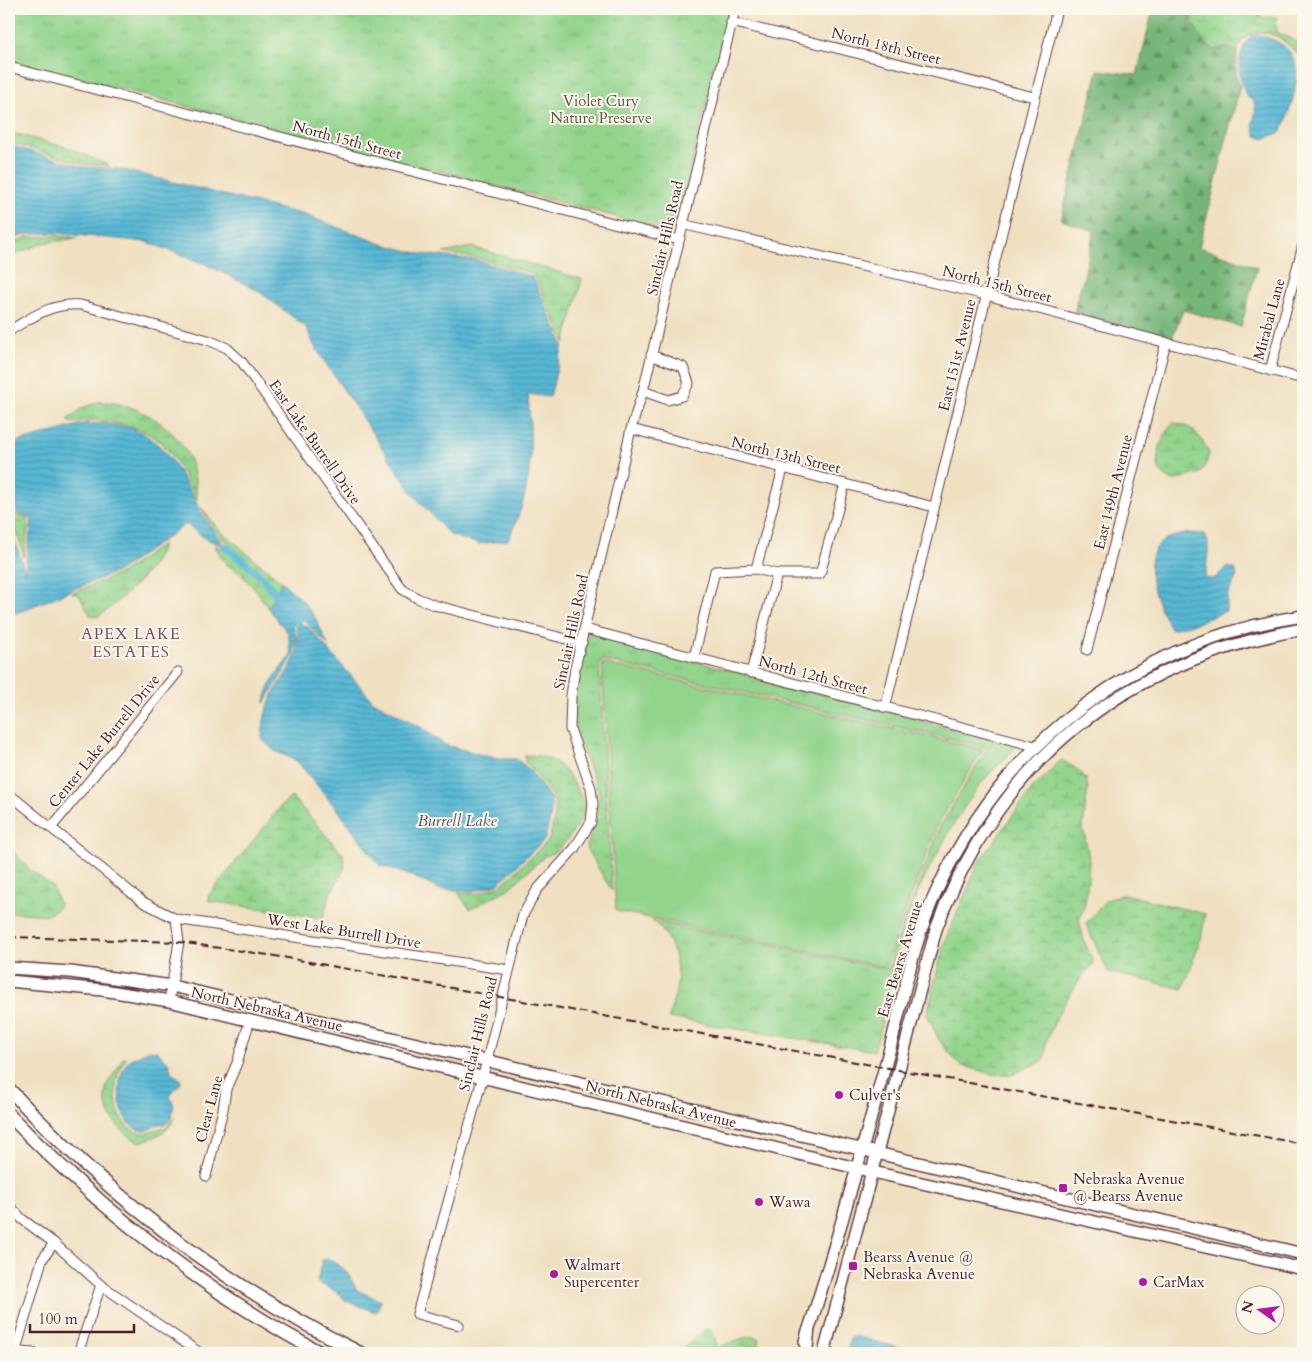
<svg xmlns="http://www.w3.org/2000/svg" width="1312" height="1362" font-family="Cardo,serif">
<defs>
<pattern id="forest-firs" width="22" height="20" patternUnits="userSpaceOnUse" patternTransform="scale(1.25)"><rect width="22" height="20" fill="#75b678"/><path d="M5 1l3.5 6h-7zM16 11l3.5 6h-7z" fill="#629363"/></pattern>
<pattern id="wetland-marsh" width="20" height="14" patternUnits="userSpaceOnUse" patternTransform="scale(1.25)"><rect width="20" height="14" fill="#92d48c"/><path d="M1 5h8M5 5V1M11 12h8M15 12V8" fill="none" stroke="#7fb679"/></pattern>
<pattern id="park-tufts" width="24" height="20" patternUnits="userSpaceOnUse" patternTransform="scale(1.25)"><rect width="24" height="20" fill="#92d48c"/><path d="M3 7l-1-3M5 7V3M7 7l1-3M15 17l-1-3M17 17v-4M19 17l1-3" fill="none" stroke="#7fb679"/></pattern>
<pattern id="water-rules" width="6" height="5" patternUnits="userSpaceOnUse" patternTransform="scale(1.25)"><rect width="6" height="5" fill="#56b8d5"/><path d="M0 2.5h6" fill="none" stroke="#4995ad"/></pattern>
</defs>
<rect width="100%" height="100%" fill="#fbf7ec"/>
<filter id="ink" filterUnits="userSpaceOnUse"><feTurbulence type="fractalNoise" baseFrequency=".02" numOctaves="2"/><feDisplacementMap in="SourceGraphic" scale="10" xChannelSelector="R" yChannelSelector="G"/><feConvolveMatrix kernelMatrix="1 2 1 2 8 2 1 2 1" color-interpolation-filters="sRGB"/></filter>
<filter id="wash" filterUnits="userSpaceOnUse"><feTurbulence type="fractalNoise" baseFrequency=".0096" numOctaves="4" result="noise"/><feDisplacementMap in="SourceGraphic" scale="20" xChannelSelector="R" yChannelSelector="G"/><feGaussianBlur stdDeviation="1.12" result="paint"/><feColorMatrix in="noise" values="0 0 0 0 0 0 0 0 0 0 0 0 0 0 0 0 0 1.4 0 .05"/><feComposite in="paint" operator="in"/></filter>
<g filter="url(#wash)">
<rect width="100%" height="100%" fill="#f0e0c1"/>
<path fill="#92d48c" stroke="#6e7a5c" d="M602 663 983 749 937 826 885 967 616 911Z"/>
<path fill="url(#forest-firs)" stroke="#606a52" d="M1153 9H1191V23L1214 50 1228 48 1237 52 1236 75 1240 86 1199 247 1257 267 1241 327 1183 310 1172 339 1075 313 1076 301 1084 277 1094 231 1061 220 1098 70 1137 75Z"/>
<path fill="url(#wetland-marsh)" stroke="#6e7a5c" d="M1191 9H1259V18L1276 17 1277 32 1303 45V57C1295 53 1292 48 1285 42 1268 28 1243 28 1237 52L1228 48 1214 50C1200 38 1192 28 1191 9Z
M9 132 69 148 110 166 83 164 9 142Z
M57 236 77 238 43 243 9 257V245L27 237Z
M472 247 582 279 565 343 534 274 477 258 443 253Z
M99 402C134 401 175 425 189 458 195 472 196 486 197 500 172 454 165 428 107 422 101 422 94 420 88 420 81 420 76 424 69 422L68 419 82 408Z
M1173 423C1194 426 1199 434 1209 453L1207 462 1200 473 1172 481C1168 478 1163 475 1160 471 1153 457 1164 434 1173 423Z
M9 492 15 514 29 519 24 557 14 524 9 521Z
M201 507 219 530 282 582 268 608 257 591 240 573 226 564 214 545 226 550 229 546 214 530Z
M163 544C160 549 159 554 156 559 148 574 112 609 97 617L90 615 79 595 72 593 122 573Z
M525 755C560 753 576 781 586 810 578 825 563 852 545 856L508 889 470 909 458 893 475 894 500 886 549 840 555 816 554 799 532 768 525 762Z
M1061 760 1075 768 1086 778 1088 788 1083 827 1089 859 1088 880 1085 904 1079 920 1084 941 1093 962 1092 966 1083 974 1058 1014 1046 1042V1052L1043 1061 1011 1075 992 1074 960 1065 939 1040 927 1014 944 943 979 862 1033 788Z
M292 797 343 854 345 868 330 894 323 918 209 901 208 896 283 804Z
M9 847 31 871 52 886 60 906 48 915 9 912Z
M1123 894 1205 914 1201 939 1183 989 1108 972 1086 924 1105 901Z
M123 1058H127C125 1061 121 1066 119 1071 112 1090 114 1129 141 1133 151 1135 157 1127 166 1128L175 1116C172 1131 153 1138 140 1142 119 1133 99 1109 107 1085 110 1079 120 1065 123 1058Z
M709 1329 713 1333 718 1347C729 1344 751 1332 760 1339L757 1353H678L704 1331Z"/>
<path fill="url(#park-tufts)" stroke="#6e7a5c" d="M9 9H730L676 228 671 231 9 60Z
M588 633 1018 746C1008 756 998 765 988 775 959 809 921 879 906 921 891 963 888 1009 874 1051L669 1018C671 1007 676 995 677 984 679 963 670 932 652 921L887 969 940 827 986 750V747L601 660 599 663 612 891 586 848 595 822 600 795 574 729 576 690Z"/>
<path fill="url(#water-rules)" stroke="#506c80" d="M1258 35C1311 47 1298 84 1285 124L1281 132 1264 139 1256 136C1249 119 1257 120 1255 106 1255 100 1248 99 1246 95 1237 76 1236 52 1251 36Z
M9 145 83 167 120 169 305 215 379 243 421 254 476 260 533 277 563 345 550 397 528 394C532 451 534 487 508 540L479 544 450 535 413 494 315 347 306 327 257 290 203 263 147 242 57 233 26 234 9 241Z
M86 423C99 424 115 424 128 427 180 442 191 511 226 547L206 539 186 524 121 570 9 616V524L25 572 32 518 17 513C9 479 7 476 17 442Z
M1189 533 1205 534 1208 542V552L1205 578 1214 579 1227 567 1235 569 1237 576 1228 594 1226 611 1194 624 1171 629C1158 606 1135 558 1166 539 1172 536 1182 535 1189 533Z
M282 582 302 600 316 619 328 645 304 620H296L293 625 297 640 293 656 265 703C267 685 279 669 291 656L288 633 268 608Z
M298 622 309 628 373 701 419 726 445 745 498 759H516L529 769 551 799V815L545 839 498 884 474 891 438 889 412 876 379 865 340 813 297 761 273 750 262 739C263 727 264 715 269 704 280 675 306 659 296 625Z
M149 1050 157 1051 169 1063 171 1072 181 1080C180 1087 171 1090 170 1098L174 1105C173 1110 171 1123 164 1125 163 1125 162 1123 160 1124 153 1125 151 1131 143 1131 115 1128 113 1072 131 1059 137 1055 143 1054 149 1050Z
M330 1259 347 1272 357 1290 381 1301 376 1312 346 1301 337 1292 317 1282 322 1260Z
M855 1336 917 1353H847L850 1339Z"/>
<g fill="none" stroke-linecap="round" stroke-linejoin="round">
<path stroke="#56b8d5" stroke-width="8" d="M226 547 262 577 281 601
M290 612 298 622"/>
</g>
</g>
<g filter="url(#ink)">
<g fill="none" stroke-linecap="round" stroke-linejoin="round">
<defs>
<path id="minor" d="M731 22 1034 97
M9 67 679 240
M682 224 986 295 1303 379
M9 331C34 316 51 303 81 305L208 340 227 348 242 362 402 589 417 598 434 605 582 643
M1270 371 1303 245
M643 391 668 400 682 396 689 383 683 367 651 355
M631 429 934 507
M756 569 783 469
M585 629 1035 746
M1087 650 1166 342
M694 657 715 571 756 569 777 574H820L845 484
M751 673 777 574
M885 708 1057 9
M9 794 143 902 176 919 179 942 169 1001
M51 828 178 672
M176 919 509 970
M206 1176 223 1110 226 1089 237 1063 250 1020
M9 1205 22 1219 54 1243 101 1285 200 1353
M459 1325 417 1314 483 1076 523 915 537 890 574 849 591 822 593 804 591 788 570 729 571 696 575 668 631 429 643 391 735 9
M9 1351 34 1353
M15 1353 42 1260 54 1243
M78 1353 101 1285"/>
<path id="major" d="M9 968 70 972 172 986 1303 1254
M9 981 103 990 169 1001 873 1172 1303 1269
M805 1341C837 1244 863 1146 890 1048 904 995 914 938 938 888 1008 738 1139 640 1303 616
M824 1353 936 929C1001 757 1124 661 1303 629"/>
<path id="highway" d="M9 1089C110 1198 227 1287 360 1353
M9 1115C101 1210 204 1291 321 1353
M806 1353 808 1332"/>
</defs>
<use href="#minor" stroke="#633c42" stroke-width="11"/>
<use href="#major" stroke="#633c42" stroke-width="14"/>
<use href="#highway" stroke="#633c42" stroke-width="15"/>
<use href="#minor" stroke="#fff" stroke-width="9"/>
<use href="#major" stroke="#fff" stroke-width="11"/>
<use href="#highway" stroke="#fff" stroke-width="12"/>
<path stroke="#4a1f2b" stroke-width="2" stroke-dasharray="8 4" stroke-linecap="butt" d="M9 937 179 942 282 957 1303 1144"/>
</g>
</g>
<g fill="#b5179e" stroke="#fbf7ec" stroke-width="2">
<circle cx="839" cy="1095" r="5"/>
<rect x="1058" y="1183" width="10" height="10" rx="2.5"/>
<circle cx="759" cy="1202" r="5"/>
<rect x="848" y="1261" width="10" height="10" rx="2.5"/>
<circle cx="554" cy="1274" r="5"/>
<circle cx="1143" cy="1282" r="5"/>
</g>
<g text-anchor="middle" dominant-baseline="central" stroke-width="4" stroke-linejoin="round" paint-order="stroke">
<g font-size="15" fill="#4a1f2b" stroke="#fbf7ec">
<text transform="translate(886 46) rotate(14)">North 18th Street</text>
<text transform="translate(347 140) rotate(15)">North 15th Street</text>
<text transform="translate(665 238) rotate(-77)">Sinclair Hills Road</text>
<text transform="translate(997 284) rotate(14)">North 15th Street</text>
<text transform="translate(1269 319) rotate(-75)">Mirabal Lane</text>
<text transform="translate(957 355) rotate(-76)">East 151st Avenue</text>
<text transform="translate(315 442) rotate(55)">East Lake Burrell Drive</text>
<text transform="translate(786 455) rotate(14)">North 13th Street</text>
<text transform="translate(1113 492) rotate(-76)">East 149th Avenue</text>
<text transform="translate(571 632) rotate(-78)">Sinclair Hills Road</text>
<text transform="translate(813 675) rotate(15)">North 12th Street</text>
<text transform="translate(104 741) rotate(-51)">Center Lake Burrell Drive</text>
<text transform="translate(344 931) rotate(9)">West Lake Burrell Drive</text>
<text transform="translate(900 959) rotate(-73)">East Bearss Avenue</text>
<text transform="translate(267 1009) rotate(13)">North Nebraska Avenue</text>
<text transform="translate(478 1034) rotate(-76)">Sinclair Hills Road</text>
<text transform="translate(661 1104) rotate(14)">North Nebraska Avenue</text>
<text transform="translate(209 1109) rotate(-75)">Clear Lane</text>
</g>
<g font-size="15" fill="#605548" stroke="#fbf7ec">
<text x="601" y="101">Violet Cury<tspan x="601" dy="17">Nature Preserve</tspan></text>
</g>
<g font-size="15" fill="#4a1f2b" stroke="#fbf7ec" text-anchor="start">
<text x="849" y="1095">Culver's</text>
<text x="1073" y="1179">Nebraska Avenue<tspan x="1073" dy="17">@ Bearss Avenue</tspan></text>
<text x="769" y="1202">Wawa</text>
<text x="863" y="1257">Bearss Avenue @<tspan x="863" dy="17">Nebraska Avenue</tspan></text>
<text x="564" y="1265">Walmart<tspan x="564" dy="17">Supercenter</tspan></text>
<text x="1153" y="1282">CarMax</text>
</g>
<g font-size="16" letter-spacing="1" fill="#7c4e65" stroke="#fbf7ec">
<text x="131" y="634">APEX LAKE<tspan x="131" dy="18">ESTATES</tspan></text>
</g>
<g font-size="16" font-style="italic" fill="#4e5566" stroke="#fbf7ec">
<text x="457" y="821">Burrell Lake</text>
</g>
</g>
<rect width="1312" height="1362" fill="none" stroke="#fbf7ec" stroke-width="30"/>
<g transform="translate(1260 1310) rotate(284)"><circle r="24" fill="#fbf7ec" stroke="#b4a19f"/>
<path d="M0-4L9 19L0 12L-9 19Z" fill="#b5179e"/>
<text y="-8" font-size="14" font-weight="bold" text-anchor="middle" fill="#4a1f2b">N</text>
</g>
<path d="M30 1324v8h104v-8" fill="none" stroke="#4a1f2b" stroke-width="2.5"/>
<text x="38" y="1324" font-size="15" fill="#4a1f2b" stroke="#fbf7ec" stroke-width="4" paint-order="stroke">100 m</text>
</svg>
